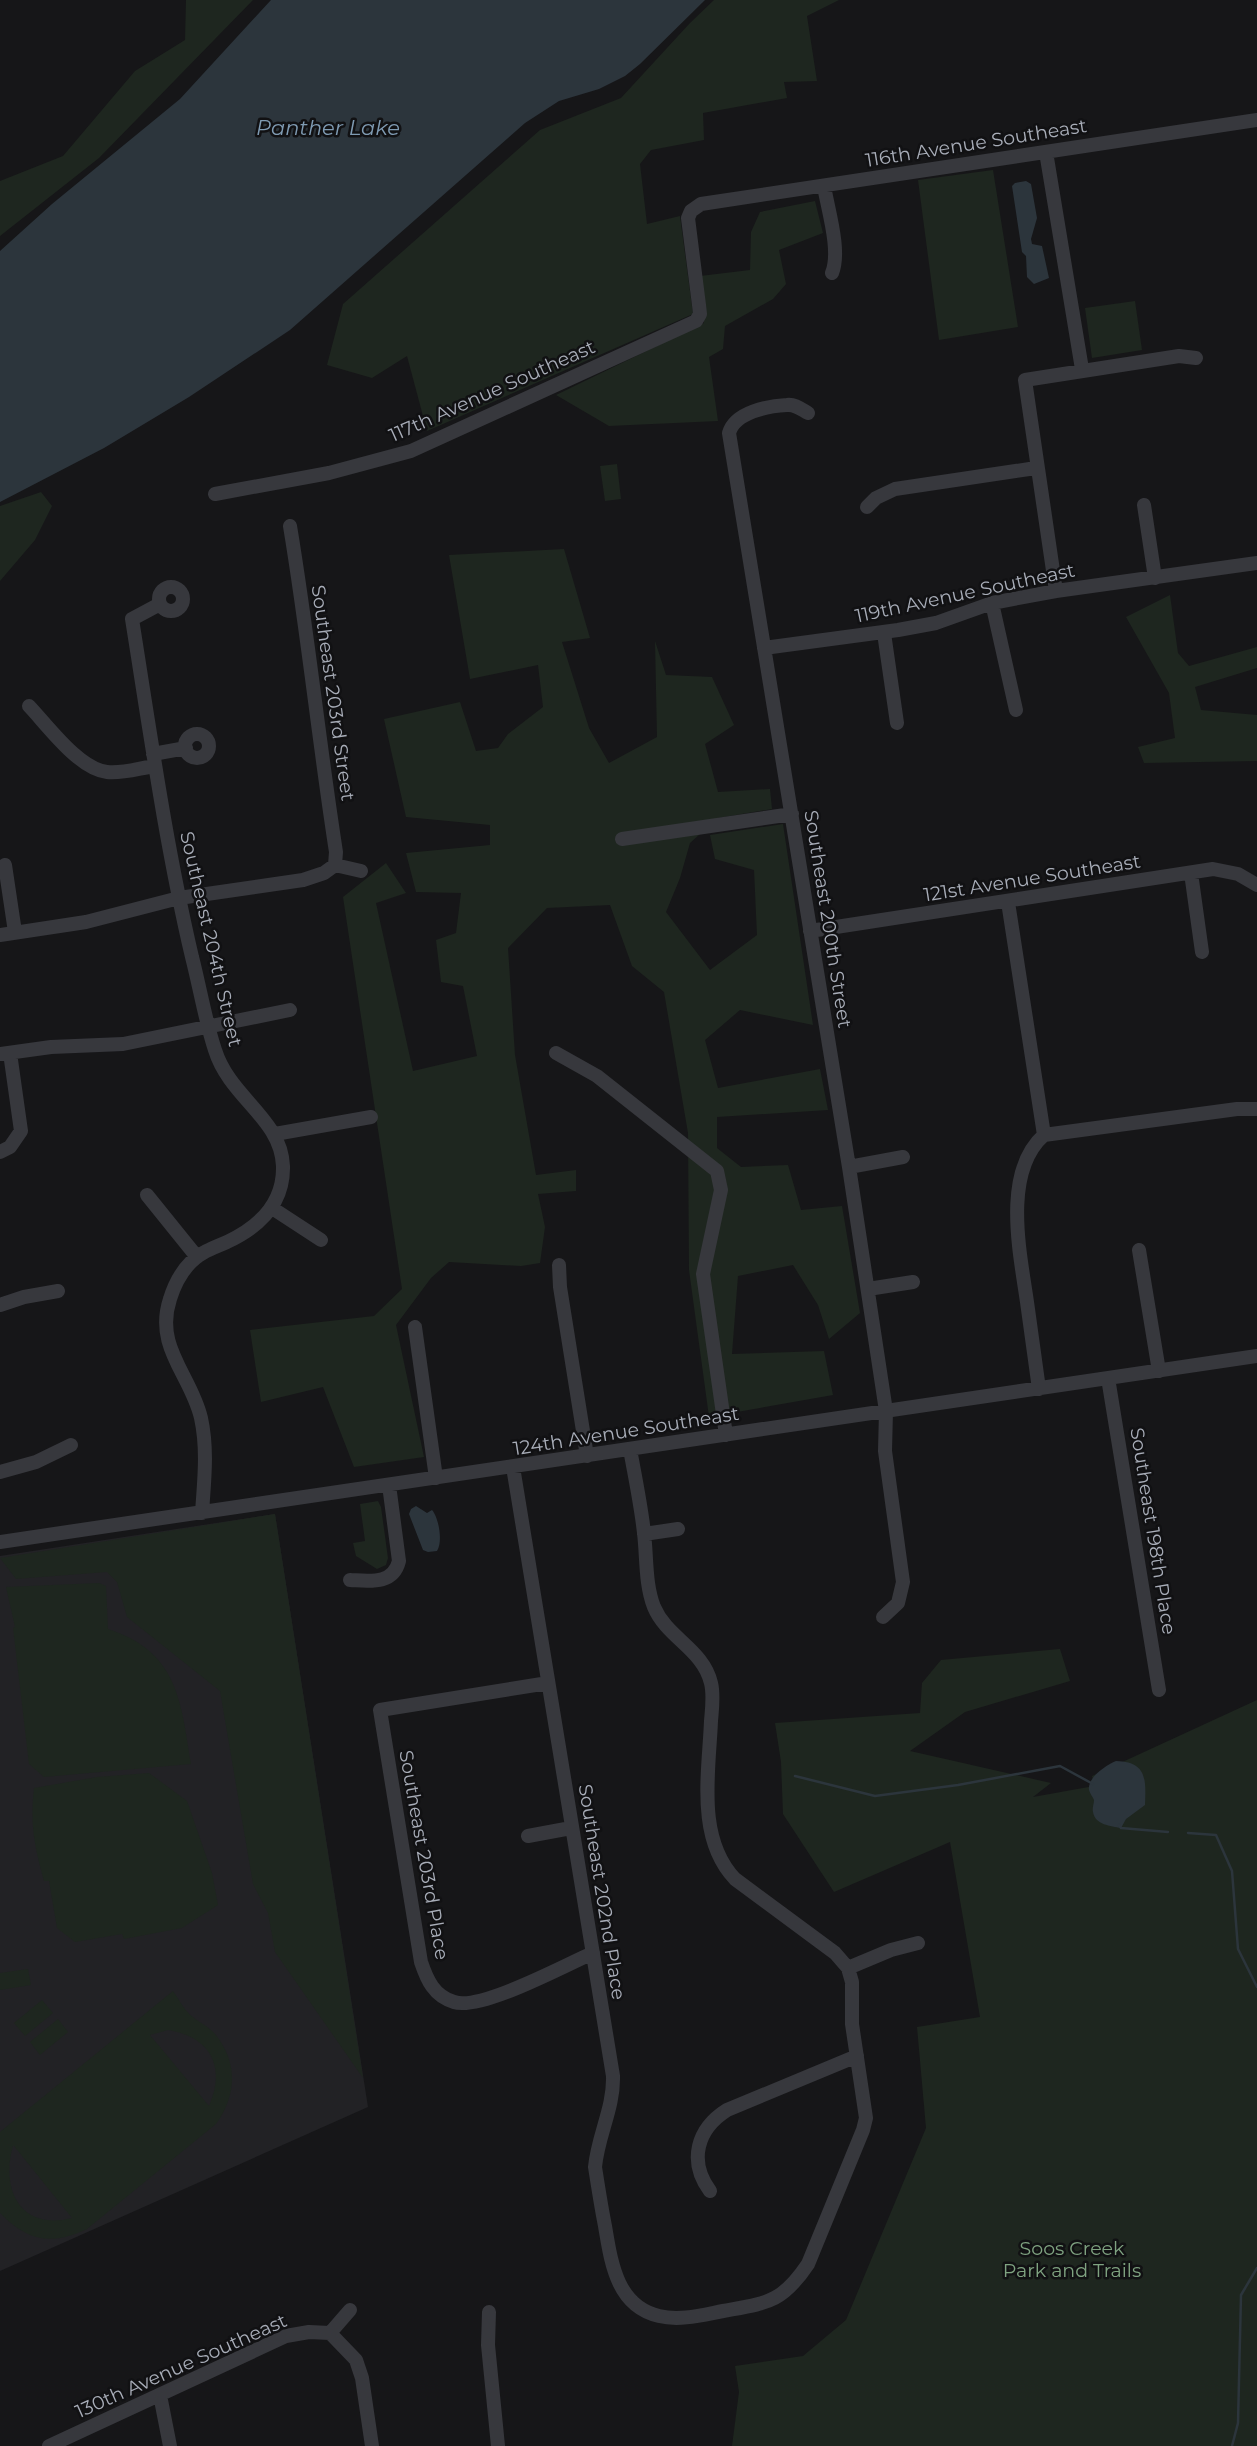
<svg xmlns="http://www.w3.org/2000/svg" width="1257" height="2446" font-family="Montserrat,sans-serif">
<rect width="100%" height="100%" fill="#161618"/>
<path fill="#222225" d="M275 1514 368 2107 0 2271V1556Z"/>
<path fill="#1e261f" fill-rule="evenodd" d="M186 0H253L99 158 0 236V181L63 156 135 71 185 40Z
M714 0H839L807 16 817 81 784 82 787 98 703 113 704 140 651 150 640 164 647 224 680 216 693 314 427 431 407 356 372 378 327 365 343 304 540 130 621 98 690 23Z
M993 170 1018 327 939 340 918 180Z
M815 201 823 233 779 250 786 284 773 299 725 326 723 349 709 357 718 421 609 426 556 395 704 323 700 276 750 270 751 232 760 212Z
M1135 301 1142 350 1092 358 1085 308Z
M617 464 621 499 605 501 600 466Z
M41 492 52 506 35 540 0 581V506Z
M564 549 590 638 562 642 589 728 609 763 657 737 655 641 666 675 712 677 734 725 705 744 718 792 770 789 772 809 718 818 690 843 680 878 666 912 710 970 757 935 754 870 715 859 710 835 783 824 813 1025 740 1010 705 1040 718 1088 820 1069 828 1110 717 1117V1148L741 1167 788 1165 801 1210 842 1206 860 1313 829 1339 818 1305 793 1265 738 1276 732 1354 824 1351 833 1395 709 1417 689 1270 688 1133 664 992 632 966 610 905 547 908 508 948 515 1055 536 1175 576 1170V1191L538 1194 545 1227 540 1263 521 1266 449 1262 431 1278 396 1325 424 1457 354 1467 323 1387 261 1402 250 1330 374 1316 402 1289 343 897 386 863 406 893 376 903 413 1071 477 1056 463 986 441 982 436 940 456 933 461 893 416 892 406 853 490 845V825L406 817 384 719 460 702 476 751 498 748 508 734 543 707 538 665 470 679 449 555Z
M1170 595 1178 653 1189 666 1257 647V668L1195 687 1201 710 1257 715V761L1144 763 1138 747 1175 738 1169 693 1126 617Z
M378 1501 381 1507 388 1558 386 1565 377 1569 356 1556 353 1543 365 1541 360 1504Z
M275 1514 363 2078 275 1952 268 1913 253 1884 220 1691 127 1617 117 1582 107 1572 16 1579 0 1558Z
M99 1583 106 1586 108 1629C177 1651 181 1700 191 1764L44 1777 29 1764 13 1628 15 1627 6 1587Z
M1060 1649 1070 1681 965 1712 910 1751 1051 1783 1033 1797 1094 1786 1092 1776 1257 1700V2446H732L739 2392 735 2366 803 2356 846 2320 926 2128 917 2027 980 2017 950 1842 834 1892 783 1814 781 1762 775 1723 920 1713 922 1683 941 1660Z
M149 1773 187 1801 212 1873 218 1905 182 1928 124 1939 122 1934 75 1942 57 1928 49 1881H44C34 1845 30 1825 34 1788L97 1777Z
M28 1969 31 1985 0 1990V1973Z
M173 1991C179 1999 185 2012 193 2017 200 2023 208 2026 215 2034 238 2062 237 2095 216 2124L87 2229C51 2246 27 2241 0 2213V2132ZM168 2030C211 2037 226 2067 209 2106L150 2035ZM13 2146H14L72 2218C22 2231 0 2191 13 2146Z
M42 2000 53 2013 25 2036 14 2023Z
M58 2019 68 2032 40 2055 30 2042Z"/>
<path fill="#2c353c" d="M271 0H705L640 64 625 76 599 89 559 101 525 123 290 330 189 397 104 448 0 502V251L52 204 180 99Z
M1026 181 1031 184 1037 218 1031 239 1032 244 1042 246 1049 278 1034 284 1027 277 1026 256 1022 252 1012 186 1015 183Z
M416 1506 427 1513 432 1510C439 1518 443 1542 437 1551L428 1552 423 1550 409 1514 411 1509Z
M1116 1761C1147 1762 1146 1779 1145 1805L1126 1819 1121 1828C1111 1826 1095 1825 1093 1812 1092 1808 1094 1804 1094 1800 1093 1797 1090 1794 1089 1790 1087 1778 1106 1765 1116 1761Z"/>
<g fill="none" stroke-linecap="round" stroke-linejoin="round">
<path stroke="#2c353c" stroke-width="2.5" d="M795 1776 875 1796 958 1785 1060 1766 1093 1784
M1119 1825 1121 1828 1168 1832
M1188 1833 1216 1835 1232 1871 1238 1949 1257 1987
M1232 2446 1238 2423 1241 2295 1257 2268"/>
<path stroke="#37383d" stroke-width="14" d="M1046 152 1082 369
M824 186C828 210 841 251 832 273
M808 413C801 409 795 404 787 405 768 406 735 412 729 433L849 1167 886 1411 885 1451 903 1582 898 1603 883 1617
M215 494 329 473 411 451 696 321 700 314 699 305 688 218 691 211 701 204 1257 120
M1144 505 1155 578
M867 507 876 498 895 489 1036 468
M290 526C308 634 319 743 336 852L335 865
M159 599a12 12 0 1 1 24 0a12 12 0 1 1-24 0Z
M1056 591 1025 380 1179 356 1196 358
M992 603 1016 710
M160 604 132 619C150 732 166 846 192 957 200 988 205 1020 215 1050 230 1098 281 1118 283 1166 284 1204 259 1227 227 1242 215 1247 201 1252 191 1262 181 1272 174 1286 170 1299 154 1347 191 1375 201 1418 208 1450 204 1482 202 1513
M884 633 897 723
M764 648 898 630 936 623 992 603 1056 591 1257 563
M29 706C48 726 79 769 107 772 122 774 140 768 155 766
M185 746a12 12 0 1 1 24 0a12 12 0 1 1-24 0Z
M153 754 186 748
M622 839 792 814
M5 865 15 932
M1191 873 1202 952
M1008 902 1044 1135
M810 931 1213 869 1238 874 1257 885
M0 935 86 922 179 898 303 880 324 873 335 865 361 871
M556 1053 597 1076 717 1171 721 1190 703 1274 726 1435
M0 1054 51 1047 123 1044 290 1010
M275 1134 371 1117
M1044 1135 1237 1109H1257
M0 1152 10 1147 21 1131 10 1053
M849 1167 903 1157
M147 1195 197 1257
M272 1208 321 1240
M1139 1250 1159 1371
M559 1265 560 1287 587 1456
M868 1289 913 1282
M0 1305 24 1297 58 1291
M415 1327 436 1478
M1108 1378 1159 1690
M1039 1389C1035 1360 1031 1331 1027 1302 1020 1253 1002 1172 1044 1135
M513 1467 613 2076C614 2108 598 2135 595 2167 598 2186 601 2206 605 2226 611 2261 616 2306 659 2316 680 2321 702 2315 723 2311 767 2303 782 2303 808 2264L863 2130 866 2118 852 2024V1982L848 1968 835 1953 735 1879C696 1838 709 1772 711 1721 712 1709 714 1695 711 1683 703 1649 667 1638 654 1607 645 1584 647 1558 644 1533 641 1505 635 1477 630 1449
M0 1472 36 1462 71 1445
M644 1534 678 1529
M0 1542 1257 1356
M350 1580C370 1581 393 1585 399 1561L389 1485
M548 1683 380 1710 421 1962C427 1980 434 1996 454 2002 481 2011 565 1965 593 1953
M528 1836 571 1828
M848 1968 891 1950 918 1943
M710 2191C688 2161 697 2129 727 2110L857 2056
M489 2312 488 2345 498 2446
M330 2333 356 2360 362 2378 372 2446
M330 2333 350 2310
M160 2395 170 2446
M49 2446 286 2336 309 2332 330 2333"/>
</g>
<g text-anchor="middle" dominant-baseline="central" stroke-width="5" stroke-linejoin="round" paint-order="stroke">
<g font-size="19" fill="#a8adb8" stroke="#111113">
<text transform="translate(976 143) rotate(-9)">116th Avenue Southeast</text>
<text transform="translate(492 391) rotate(-24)">117th Avenue Southeast</text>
<text transform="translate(965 593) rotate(-12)">119th Avenue Southeast</text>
<text transform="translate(333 693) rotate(82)">Southeast 203rd Street</text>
<text transform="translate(1032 878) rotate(-9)">121st Avenue Southeast</text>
<text transform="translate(828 919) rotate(81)">Southeast 200th Street</text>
<text transform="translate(211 939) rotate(77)">Southeast 204th Street</text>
<text transform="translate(626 1431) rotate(-9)">124th Avenue Southeast</text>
<text transform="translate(1153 1531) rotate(81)">Southeast 198th Place</text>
<text transform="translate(424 1855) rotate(80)">Southeast 203rd Place</text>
<text transform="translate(602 1892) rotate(81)">Southeast 202nd Place</text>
<text transform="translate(181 2366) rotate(-24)">130th Avenue Southeast</text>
</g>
<g font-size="19" fill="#7fa381" stroke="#111113">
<text x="1072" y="2248">Soos Creek<tspan x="1072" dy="22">Park and Trails</tspan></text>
</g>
<g font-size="21" font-style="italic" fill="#7f9bb3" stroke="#111113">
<text x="328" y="127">Panther Lake</text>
</g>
</g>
</svg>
